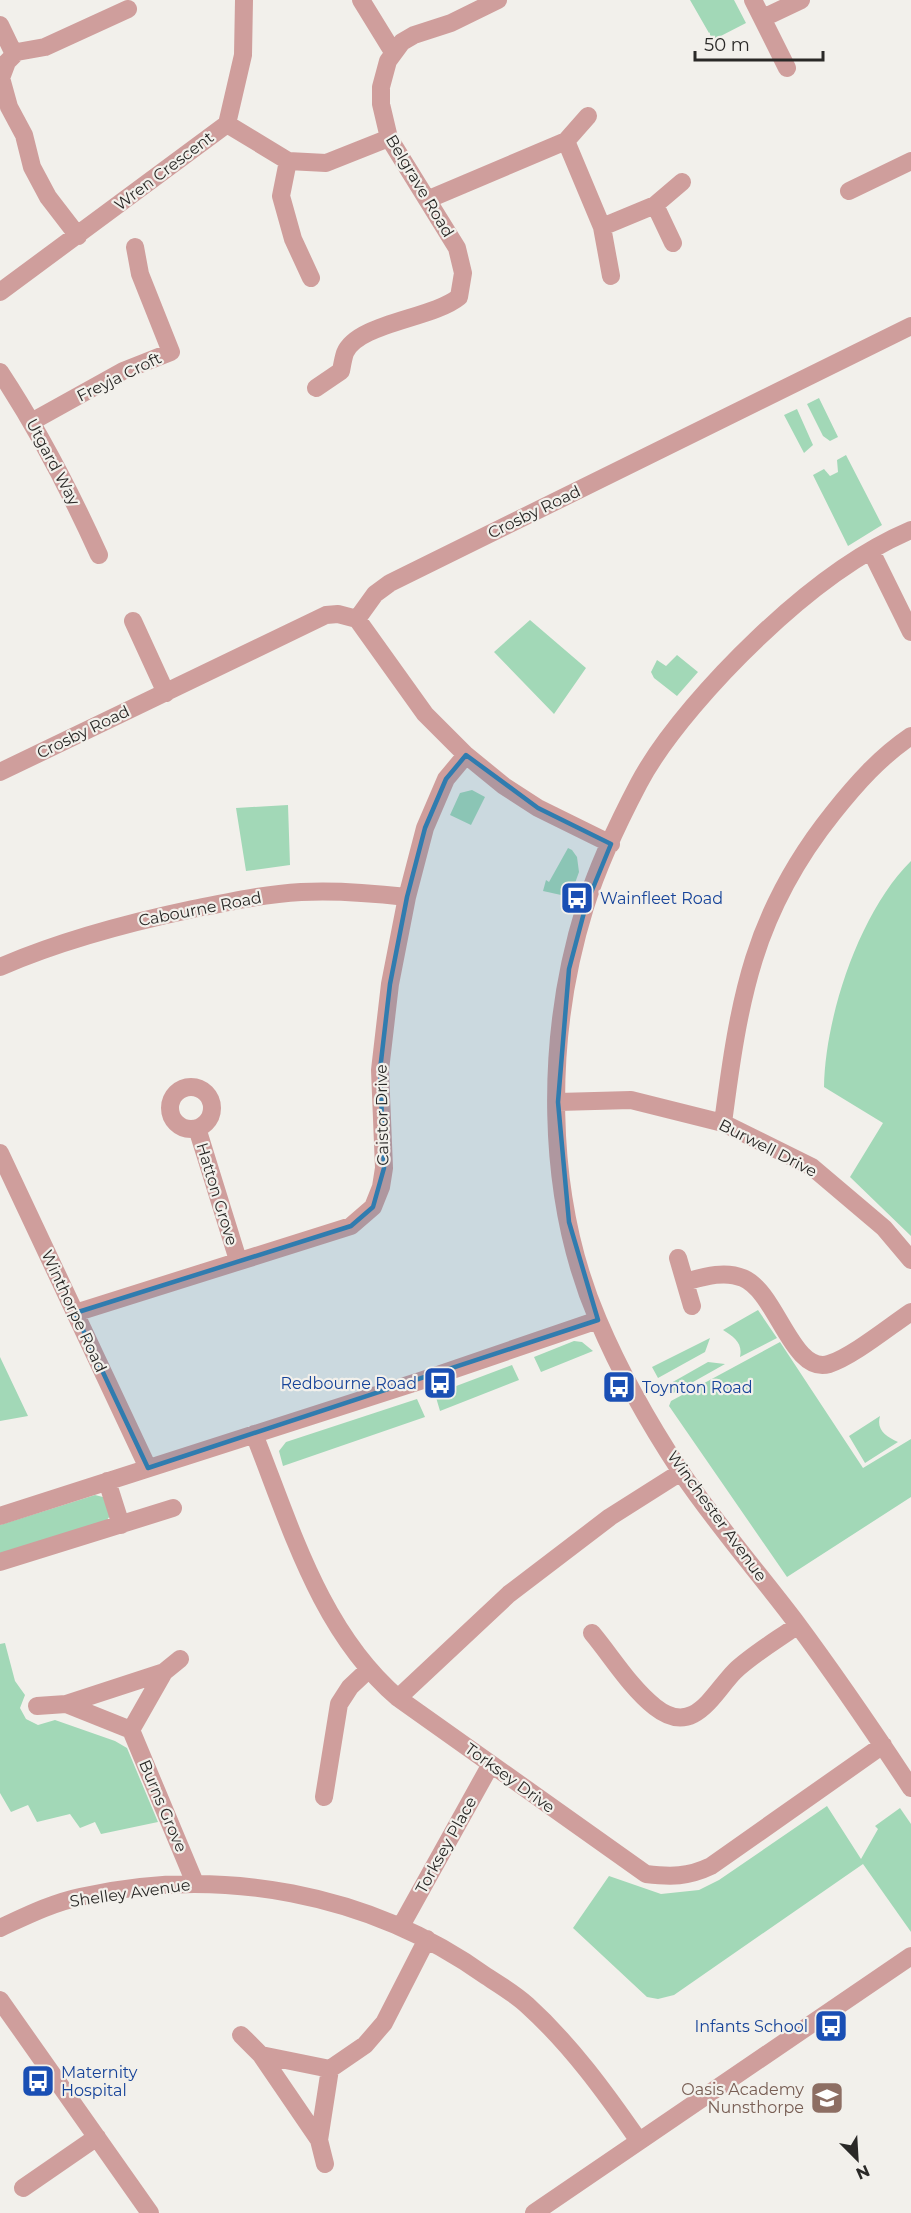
<svg xmlns="http://www.w3.org/2000/svg" width="911" height="2213" font-family="Montserrat,sans-serif">
<rect width="100%" height="100%" fill="#f2f0eb"/>
<path fill="#a2d8b7" d="M690 0H734L746 23 713 40Z
M819 398 838 437 830 441 823 436 807 404Z
M797 409 813 445 804 453 784 415Z
M846 455 882 525 848 546 813 475 824 469 830 476 838 472 837 460Z
M530 620 586 668 554 714 494 652Z
M677 655 698 672 677 696 654 678 651 672 657 660 666 666Z
M472 790 485 797 471 825 450 815 460 793Z
M288 805 290 865 246 871 236 808Z
M568 848 572 850 577 857 579 872 570 897 543 891 546 880 549 882Z
M911 861V1236L850 1177 883 1123 824 1087C825 1016 860 911 911 861Z
M758 1310 777 1338 740 1357C743 1343 734 1337 723 1330Z
M710 1338 705 1352 658 1378 652 1367Z
M574 1341 582 1342 593 1351 541 1372 534 1357Z
M780 1342 863 1468 911 1439V1497L787 1577 669 1406 671 1401Z
M0 1357 28 1416 0 1421Z
M708 1362 725 1364 670 1395 664 1387Z
M512 1365 519 1380 440 1411 435 1394Z
M417 1399 425 1417 283 1466 279 1451 286 1442Z
M880 1416C876 1430 886 1436 898 1442L865 1463 849 1436Z
M95 1495 103 1497 110 1516 106 1521 0 1556V1525Z
M5 1643 15 1681 25 1695 20 1708 26 1719 38 1725 55 1720 115 1741 127 1748 158 1822 101 1834 95 1822 80 1828 70 1814 37 1822 28 1805 11 1812 0 1793V1644Z
M827 1806 861 1859 878 1829 875 1826 900 1808 911 1824V1932L863 1864 674 1995 658 1999 647 1997 573 1928 609 1876 661 1894 699 1890 719 1880Z"/>
<g fill="none" stroke-linecap="round" stroke-linejoin="round">
<path stroke="#cf9e9c" stroke-width="18" d="M361 0 393 52
M753 0 787 68
M763 18 801 0
M0 25 14 54
M227 124 288 161 326 163 389 138
M566 141 602 227 655 205 682 182
M288 161 281 196 293 239 311 278
M849 191 911 161
M429 199 566 141 588 116
M655 205 673 243
M602 227 611 276
M78 236 48 197 32 167 24 135 9 107 1 78 7 62 17 52 45 47 128 9
M0 292 227 124 243 55 244 0
M0 372C39 431 70 491 99 555
M316 388 341 371C342 366 343 359 345 353 357 323 432 319 459 297L463 273 457 248 389 138 381 104V87L388 61 402 42 414 35 451 23 498 0
M33 421 123 371 171 352 140 274 135 247
M911 530C854 554 802 596 758 638 718 676 665 734 639 783 619 821 598 865 585 907 545 1036 544 1194 598 1320 620 1372 650 1425 681 1472 716 1524 758 1572 795 1621 835 1675 874 1732 911 1788
M871 551 911 632
M357 619 425 714 466 755 504 786 538 808 611 844
M133 621 166 693
M0 772 326 615 338 614 357 619 375 594 390 583 911 326
M0 967C62 940 127 923 193 909 228 902 265 894 301 892 337 890 372 893 407 897
M170 1108a21 21 0 1 1 42 0a21 21 0 1 1-42 0Z
M558 1102 631 1100 723 1123 812 1167 884 1228 911 1260
M723 1123C739 999 753 913 833 813 856 784 880 757 911 736
M197 1128 238 1260
M0 1153 148 1468
M678 1258 692 1306
M685 1282C703 1277 724 1270 743 1278 777 1292 792 1375 829 1364 852 1357 890 1326 911 1312
M75 1313 351 1226 373 1207 381 1187 384 1168 380 1070 390 984 407 897 425 828 446 779 466 755
M254 1434C291 1527 320 1631 398 1698L646 1874C671 1877 688 1877 711 1866L883 1745
M107 1481 121 1525
M0 1516 420 1381 598 1320
M0 1562 173 1508
M592 1633C612 1657 630 1687 655 1707 694 1738 713 1693 735 1671 753 1654 777 1640 798 1625
M398 1698 509 1594 610 1517 681 1472
M66 1704 164 1672 180 1659
M37 1706 66 1704 131 1730 195 1883
M131 1730 164 1672
M324 1797 339 1704 350 1687 367 1671
M401 1926 491 1764
M0 1928C26 1916 52 1903 80 1897 220 1865 370 1893 486 1976 500 1985 515 1994 527 2005 571 2045 605 2092 639 2141
M0 2000 150 2213
M241 2035 261 2055 319 2140
M261 2055 330 2069
M325 2164 319 2140 330 2069 365 2045 384 2023 427 1939
M23 2188 97 2137
M534 2213 911 1956"/>
</g>
<path fill="#307caf" fill-opacity="0.2" stroke="#307caf" stroke-width="4.5" stroke-linejoin="round" d="M466 755 538 808 611 844 586 905 569 969 558 1102 569 1222 598 1320 148 1468 75 1313 351 1226 373 1207 384 1168 380 1070 390 984 407 897 425 828 446 779Z"/>
<defs>
<symbol id="bus-square" viewBox="-11 -11 22 22"><rect x="-9" y="-9" width="18" height="18" rx="4" fill="#1a4fb4" stroke="#f2f0eb"/><path d="M-5-6H5V4H4V6H2V4H-2V6H-4V4H-5ZM-3.5-4V0h7V-4ZM-3.5 1.2v1.5H-2V1.2ZM2 1.2v1.5H3.5V1.2Z" fill="#fff"/></symbol>
<symbol id="school-square" viewBox="-11 -11 22 22"><rect x="-9" y="-9" width="18" height="18" rx="4" fill="#8d6e63" stroke="#f2f0eb"/><path d="M0-5L7-2L0 1L-7-2ZM-4 1L0 2.5L4 1V4Q0 6-4 4Z" fill="#fff"/></symbol>
</defs>
<g fill-rule="evenodd">
<use href="#bus-square" x="558" y="879" width="38" height="38"/>
<use href="#bus-square" x="421" y="1364" width="38" height="38"/>
<use href="#bus-square" x="600" y="1368" width="38" height="38"/>
<use href="#bus-square" x="812" y="2007" width="38" height="38"/>
<use href="#bus-square" x="19" y="2062" width="38" height="38"/>
<use href="#school-square" x="808" y="2079" width="38" height="38"/>
</g>
<g text-anchor="middle" dominant-baseline="central" stroke-width="4.5" stroke-linejoin="round" paint-order="stroke">
<g font-size="16" fill="#2a2927" stroke="#f2f0eb">
<text transform="translate(164 171) rotate(-37)">Wren Crescent</text>
<text transform="translate(420 186) rotate(59)">Belgrave Road</text>
<text transform="translate(119 377) rotate(-26)">Freyja Croft</text>
<text transform="translate(53 462) rotate(62)">Utgard Way</text>
<text transform="translate(534 512) rotate(-26)">Crosby Road</text>
<text transform="translate(83 732) rotate(-26)">Crosby Road</text>
<text transform="translate(200 909) rotate(-11)">Cabourne Road</text>
<text transform="translate(382 1115) rotate(-91)">Caistor Drive</text>
<text transform="translate(768 1148) rotate(27)">Burwell Drive</text>
<text transform="translate(217 1194) rotate(73)">Hatton Grove</text>
<text transform="translate(74 1311) rotate(65)">Winthorpe Road</text>
<text transform="translate(717 1516) rotate(54)">Winchester Avenue</text>
<text transform="translate(510 1778) rotate(36)">Torksey Drive</text>
<text transform="translate(163 1806) rotate(67)">Burns Grove</text>
<text transform="translate(446 1845) rotate(-61)">Torksey Place</text>
<text transform="translate(130 1893) rotate(-8)">Shelley Avenue</text>
</g>
<g font-size="16" fill="#164399" stroke="#f2f0eb" text-anchor="start">
<text x="600" y="898">Wainfleet Road</text>
<text x="417" y="1383" text-anchor="end">Redbourne Road</text>
<text x="642" y="1387">Toynton Road</text>
<text x="808" y="2026" text-anchor="end">Infants School</text>
<text x="61" y="2072">Maternity<tspan x="61" dy="18">Hospital</tspan></text>
</g>
<g font-size="16" fill="#785e54" stroke="#f2f0eb" text-anchor="end">
<text x="804" y="2089">Oasis Academy<tspan x="804" dy="18">Nunsthorpe</tspan></text>
</g>
</g>
<g transform="translate(857 2159) rotate(156)" stroke="#f2f0eb" stroke-width="4.5" paint-order="stroke">
<path d="M0-4.5L10 22L0 15L-10 22Z" fill="#2a2927"/>
<text y="-9" font-size="16" font-weight="bold" text-anchor="middle" fill="#2a2927">N</text>
</g>
<path d="M695 51v9h128v-9" fill="none" stroke="#2a2927" stroke-width="3"/>
<text x="704" y="51" font-size="18" fill="#2a2927" stroke="#f2f0eb" stroke-width="4.5" paint-order="stroke">50 m</text>
</svg>
